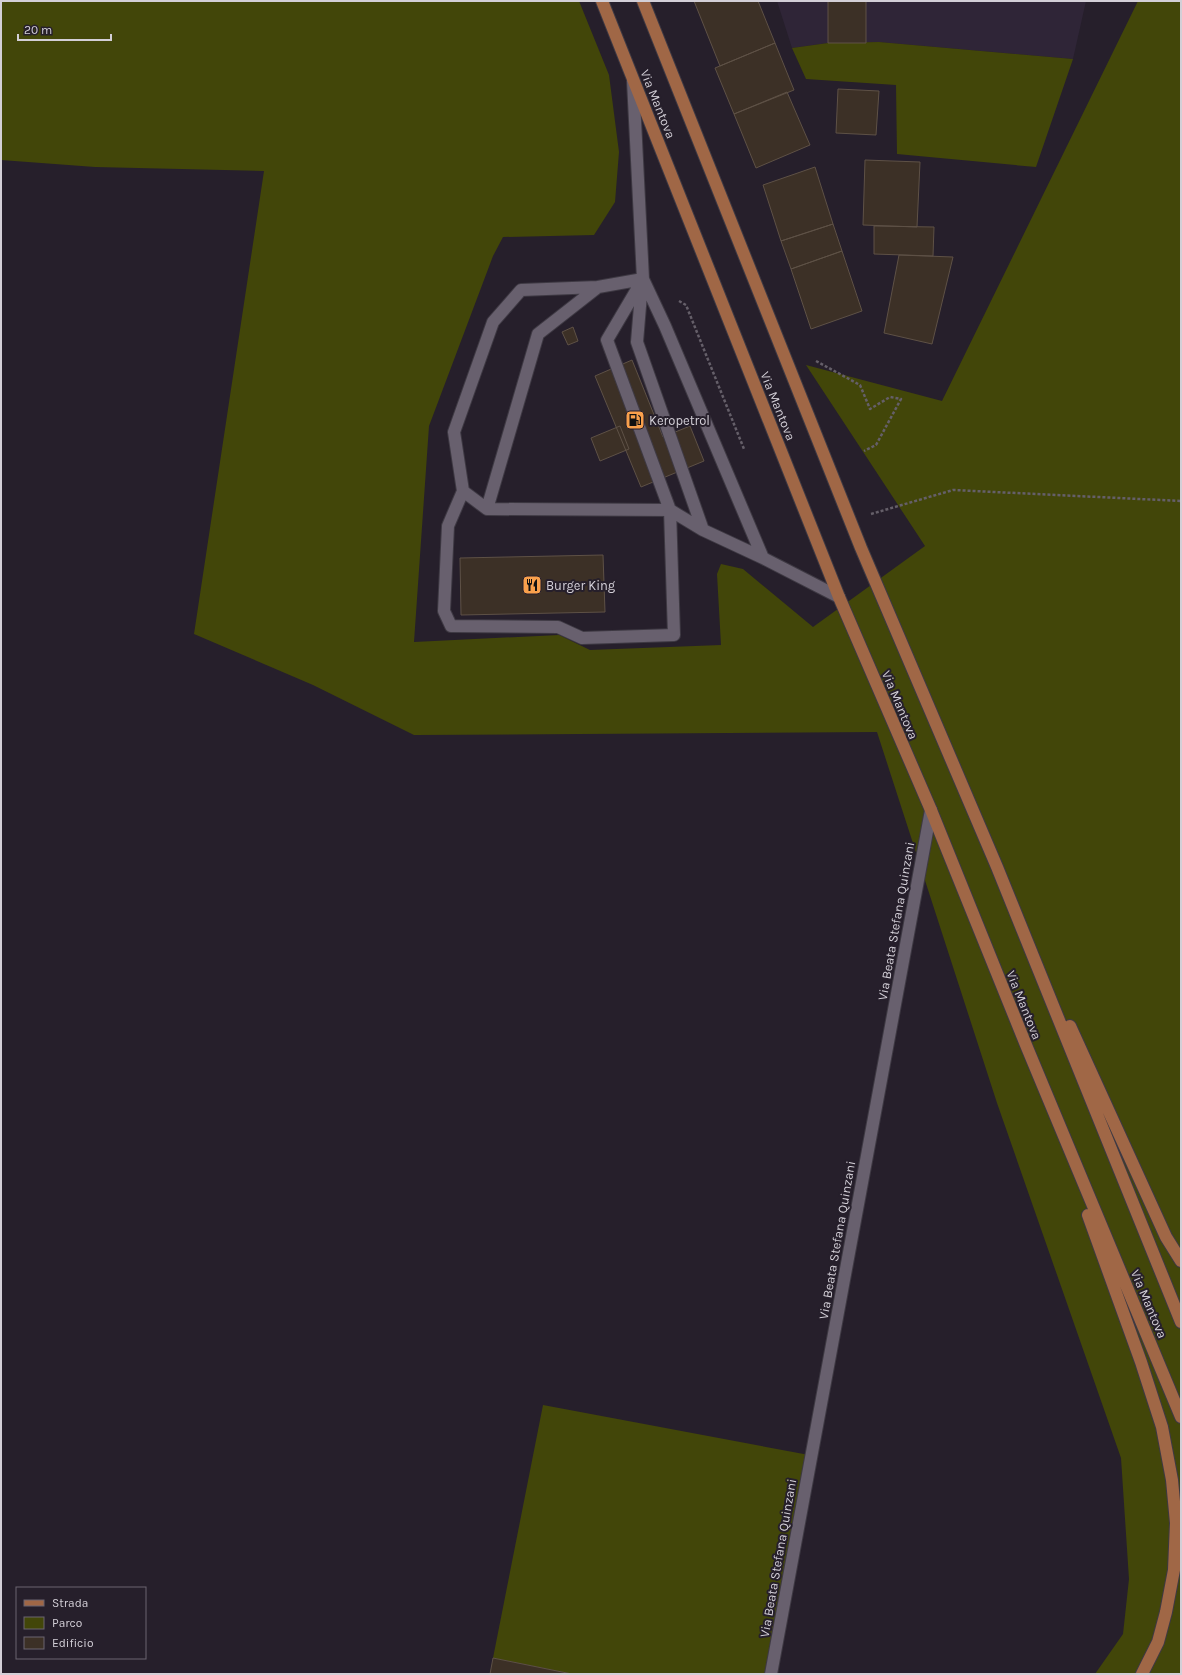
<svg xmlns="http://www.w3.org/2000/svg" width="1182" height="1675" font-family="Karla,sans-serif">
<rect width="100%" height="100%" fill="#261f2b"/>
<path fill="#2f2537" d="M777 1H1086L1073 59 879 42 828 43 792 48Z"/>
<path fill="#424609" d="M1 1H579L609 75 619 152 615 202 594 235 503 237 493 256 429 426 414 642 559 635 590 650 721 645 717 574 721 564 743 569 813 627 925 546 806 365 942 401 1138 1H1181V1674H1095L1123 1634 1129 1579 1121 1458 997 1103 877 732 414 735 313 685 194 634 264 171 95 167 1 160Z
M879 42 1073 59 1036 167 897 154 896 85 806 79 792 48 828 43Z
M543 1405 809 1455 768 1674H572L493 1658Z"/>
<path fill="#3c3026" stroke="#5e5146" d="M694 1H758L775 43 720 66Z
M828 1H866V43H828Z
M775 43 794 90 734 114 715 68Z
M838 89 879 91 876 135 836 133Z
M787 92 810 145 756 168 734 114Z
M865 160 920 162 917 227 863 225Z
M815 167 833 224 781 241 763 185Z
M833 224 842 251 791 269 781 241Z
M874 226 934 227 933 256 874 254Z
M842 251 862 311 811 329 791 269Z
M899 255 953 257 932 344 884 333Z
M573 327 578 341 568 345 562 332Z
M632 360 663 437 690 426 704 461 641 487 595 376Z
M620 426 629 449 600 461 591 438Z
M603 555 605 612 461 615 460 558Z
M493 1658 572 1674H490Z"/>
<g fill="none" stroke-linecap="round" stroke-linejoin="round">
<defs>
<path id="minor" d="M633 81 643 279 665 326 763 558 839 597
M643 279 598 287 538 334 487 509 670 510 703 530 763 558
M642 282 637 342 703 530
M463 491 448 526 444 611 451 626 558 627 582 638 674 635 670 510 607 340 643 279
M487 509 463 491 454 432 493 322 521 290 598 287
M771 1674 931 810"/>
<path id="major" d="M602 1 839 597 931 810 1026 1045 1181 1417
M643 1 861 548 997 867 1181 1322
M1070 1026 1166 1237 1181 1261
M1088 1215 1141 1362 1162 1427 1172 1480 1176 1523 1174 1570 1166 1612 1158 1642 1142 1674"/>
</defs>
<use href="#minor" stroke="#3e3943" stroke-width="14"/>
<use href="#major" stroke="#3e3943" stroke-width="14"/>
<path stroke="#655f69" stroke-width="2.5" stroke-dasharray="3 2" stroke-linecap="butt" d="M679 301 686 305 744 449
M816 361 860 385 870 409 890 397 901 399 876 445 864 451
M871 514 953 490 1181 501"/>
<use href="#minor" stroke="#68606e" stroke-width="12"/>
<use href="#major" stroke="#a06746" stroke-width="12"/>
</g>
<defs>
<symbol id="fuel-square" viewBox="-11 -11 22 22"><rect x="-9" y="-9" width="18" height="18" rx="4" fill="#f9a04c" stroke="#261f2b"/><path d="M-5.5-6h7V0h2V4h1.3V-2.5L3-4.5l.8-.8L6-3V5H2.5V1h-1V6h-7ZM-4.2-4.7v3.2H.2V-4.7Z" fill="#111"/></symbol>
<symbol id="restaurant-square" viewBox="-11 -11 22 22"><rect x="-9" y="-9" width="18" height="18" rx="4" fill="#f9a04c" stroke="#261f2b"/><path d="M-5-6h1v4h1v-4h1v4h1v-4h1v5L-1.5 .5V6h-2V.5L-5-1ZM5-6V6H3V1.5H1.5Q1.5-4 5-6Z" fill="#111"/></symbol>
</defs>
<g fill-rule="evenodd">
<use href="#fuel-square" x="624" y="409" width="22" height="22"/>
<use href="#restaurant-square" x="521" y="574" width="22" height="22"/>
</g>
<g text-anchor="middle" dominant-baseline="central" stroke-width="4" stroke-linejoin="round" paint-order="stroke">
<g font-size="13" fill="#d3cfd7" stroke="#261f2b">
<text transform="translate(658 104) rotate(68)">Via Mantova</text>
<text transform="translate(778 406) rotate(68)">Via Mantova</text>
<text transform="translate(900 705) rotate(67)">Via Mantova</text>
<text transform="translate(896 921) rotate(-80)">Via Beata Stefana Quinzani</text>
<text transform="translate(1024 1005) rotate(68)">Via Mantova</text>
<text transform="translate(837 1240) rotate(-80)">Via Beata Stefana Quinzani</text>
<text transform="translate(1149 1304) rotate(67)">Via Mantova</text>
<text transform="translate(778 1558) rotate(-80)">Via Beata Stefana Quinzani</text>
</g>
<g font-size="13" fill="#d3cfd7" stroke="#261f2b" text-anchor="start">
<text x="649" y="420">Keropetrol</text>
<text x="546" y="585">Burger King</text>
</g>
</g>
<rect width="1182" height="1675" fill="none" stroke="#d3cfd7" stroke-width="4"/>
<rect x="16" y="1587" width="130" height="72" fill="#261f2b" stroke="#6b6570"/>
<rect x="24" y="1600" width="20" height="6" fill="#a06746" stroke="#6b6570"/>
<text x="52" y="1607" font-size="12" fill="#d3cfd7">Strada</text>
<rect x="24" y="1617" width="20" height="12" fill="#424609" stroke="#6b6570"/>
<text x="52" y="1627" font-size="12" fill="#d3cfd7">Parco</text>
<rect x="24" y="1637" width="20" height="12" fill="#3c3026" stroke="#6b6570"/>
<text x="52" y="1647" font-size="12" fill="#d3cfd7">Edificio</text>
<path d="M18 34v6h93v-6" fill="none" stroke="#d3cfd7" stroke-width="2"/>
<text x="24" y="34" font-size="12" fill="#d3cfd7" stroke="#261f2b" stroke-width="3" paint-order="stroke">20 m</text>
</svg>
